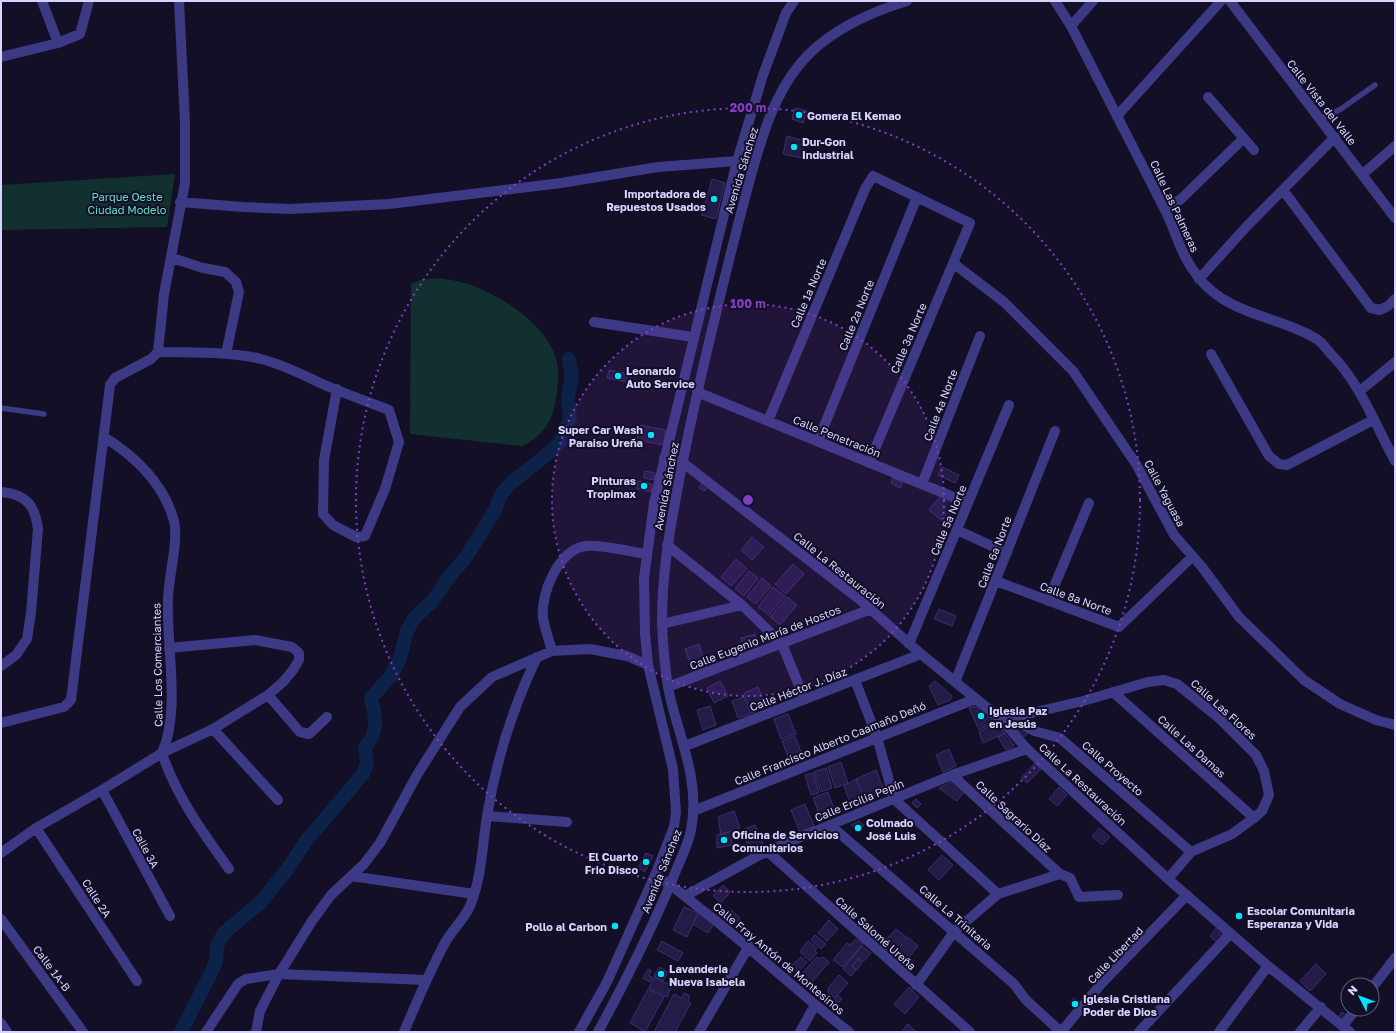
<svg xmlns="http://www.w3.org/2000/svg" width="1396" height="1033" font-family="'Golos Text',sans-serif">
<rect width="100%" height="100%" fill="#130f26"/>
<path fill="#12302f" d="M175 174 167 227 1 230V185Z
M423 279C430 279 437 278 444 279 483 282 544 319 556 358 560 371 558 389 555 403 552 423 540 438 522 446L410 434 411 284Z"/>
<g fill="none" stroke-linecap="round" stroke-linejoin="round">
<path stroke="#0c2248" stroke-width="14" d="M181 1032 211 973 216 961 217 945 225 932 260 903 289 867 306 841 363 774 367 763 365 748C379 730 376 718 371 698L391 676 400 658 407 631 415 617 433 601 448 578 464 560 494 512 502 493 511 483 550 452 561 441 570 418 568 398 572 376 569 359"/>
</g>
<path fill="#241b47" stroke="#3b2d73" d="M795 108 807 111 803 123 792 119Z
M787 136 805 141 801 158 783 154Z
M712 179 725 183 716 219 702 215Z
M609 370 629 374 627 382 607 378Z
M639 425 666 430 663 445 637 440Z
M942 467 959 475 955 483 938 475Z
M645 471 655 473 654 480 644 478Z
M893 478 903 482 900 488 891 483Z
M638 481 652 484 651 492 637 489Z
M703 481 709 484 705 491 699 488Z
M942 494 955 505 942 521 929 510Z
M752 537 764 547 752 560 741 550Z
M736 559 747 569 731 586 721 577Z
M793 564 804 574 786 594 775 584Z
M749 571 758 578 744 596 735 589Z
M762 578 771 586 756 604 747 597Z
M773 587 785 596 769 615 758 607Z
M787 597 797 605 780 625 770 617Z
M939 609 956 616 952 626 934 619Z
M755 634 759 649 746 653 741 638Z
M699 644 707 669 694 674 685 649Z
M720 681 728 696 714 703 707 688Z
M935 681 951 695 952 697 950 700 938 705 929 686Z
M758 687 766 707 752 713 744 693Z
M744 697 751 714 738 718 732 701Z
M710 706 716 725 703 730 697 710Z
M975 706 984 710 994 722 979 730 969 708Z
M788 714 796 734 781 739 774 719Z
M1017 722 1031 730 1023 738 1009 724Z
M996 723 1005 733 983 743 979 732Z
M1005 733 1014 745 1013 747 1006 750 998 737Z
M795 736 803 757 790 762 782 741Z
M949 749 956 766 943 772 936 755Z
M841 762 848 783 835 788 828 767Z
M1035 763 1041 769 1027 783 1021 778Z
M826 768 832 788 821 792 814 772Z
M876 770 885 793 865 801 856 779Z
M813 773 819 793 811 795 805 775Z
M856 779 865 801 852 808 844 786Z
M951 782 956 783 966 790 957 801 939 788Z
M1059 787 1067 795 1057 806 1049 799Z
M828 792 836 815 822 821 813 798Z
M916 799 921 804 917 808 912 803Z
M805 804 814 826 800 832 791 810Z
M734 811 740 828 721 835 718 817Z
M859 821 864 826 858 831 851 825Z
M755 825 763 844 750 850 742 830Z
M1099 828 1110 837 1102 845 1092 836Z
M731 831 732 845 717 848V835Z
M646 853 653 856 645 872 638 868Z
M942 855 953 865 939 880 928 870Z
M723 885 730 892 721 903 713 896Z
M684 907 698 913 687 937 673 930Z
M731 910 740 918 737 922 727 914Z
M699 911 715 922 708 933 693 924Z
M829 920 838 929 827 941 818 933Z
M613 923 619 925 617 930 611 928Z
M1218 926 1225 935 1218 943 1210 936Z
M896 929 906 937 891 953 881 945Z
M815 935 826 944 821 949 811 940Z
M908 937 918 946 903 964 893 955Z
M856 939 863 944 843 967 833 960 847 943 850 945Z
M662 941 683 953 678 961 657 950Z
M808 941 817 948 815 951 817 953 810 961 800 952Z
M862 946 871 953 863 962 858 958 852 966 856 970 851 976 843 969Z
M801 957 807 962 798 972 791 966Z
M817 957 819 959 823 957 829 962 808 987 801 981 802 980 799 977Z
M858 959 862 963 857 970 852 966Z
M1316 964 1326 974 1310 991 1300 981Z
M659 967 668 972 663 981 654 976Z
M648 969 651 971 649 976 652 977 650 982 643 978Z
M839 975 848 983 835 998 828 992 829 989 828 988Z
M654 977 672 986 667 997 649 988Z
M909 987 919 997 905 1014 894 1004Z
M648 989 664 997 645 1032 630 1023Z
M684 993 690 996 688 1001 691 1003 675 1032H654L674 994 682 998Z
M838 995 842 999 838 1003 834 1000Z
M1074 998 1080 1004 1076 1008 1070 1003Z
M1342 1012 1347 1016 1341 1020 1338 1017Z
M908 1024 916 1032H901Z"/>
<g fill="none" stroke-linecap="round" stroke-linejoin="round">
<path stroke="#3d3a85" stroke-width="5.5" d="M1320 119 1341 109 1375 85
M1 408 44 414"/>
<path stroke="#3d3a85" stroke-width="10" d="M42 1 58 43
M1055 1 1071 26C1102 87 1133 147 1164 208 1177 233 1180 255 1199 278 1228 315 1278 316 1315 338 1321 341 1326 348 1330 353 1360 383 1375 424 1395 461
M1230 1 1395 218
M1071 26 1093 1
M1 57 58 43 80 34 89 1
M1208 97 1254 150
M1117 116 1221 1
M1363 174 1395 146
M1283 190 1371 308 1380 310 1388 306 1395 299
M180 202 243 207 289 209 389 204 561 183 658 167 737 161
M1166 211 1182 198 1244 138
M172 258 203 268 225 272 236 282 239 292 226 354
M953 263 1004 302 1073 371 1136 464 1174 535 1202 567 1239 617 1304 680 1340 704 1376 720 1395 725
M1199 279 1247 226 1335 137
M594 322 693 337
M158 352C191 353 228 351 261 359 282 364 301 374 320 383 343 393 366 401 389 410L399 442 385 489 365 536 356 537 333 525 323 514 324 460 337 389
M1211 354 1269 456 1279 464 1287 465 1373 420
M1360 391 1395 362
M697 392 968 503
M768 421 865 189 873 176 970 223 869 463
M104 437C136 457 164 484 174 521 179 541 168 578 168 600 166 647 181 710 162 753
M818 441 917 197
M664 458 682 462 859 599 921 654 1002 720 1027 749 1168 879 1268 966 1350 1032
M922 484 980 336
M1 492C25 494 35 504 38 529L31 613 27 639 16 655 1 666
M957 530 1007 553
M667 545 742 605 782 644 804 698
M996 581 1119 627 1192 557
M1048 601 1089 503
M662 624 742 605
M909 644 1009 405
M552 651C549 640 545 629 543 618 540 594 559 549 586 546 599 544 632 552 647 554
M855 680 877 737 894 799 998 894
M955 682 1055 431
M668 687 871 609
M1113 692 1254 818
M268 695 300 732 309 734 327 717
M1011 718 1034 731 1060 738 1191 852
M1002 720 1083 701 1148 682 1164 680 1177 684 1219 718 1256 755 1264 771 1269 795 1262 811 1254 818 1232 834 1191 852 1168 879
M1 723 64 707 71 700 110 385 115 378 151 359 158 352 164 294 185 183V122L179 1
M213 729 278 800
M685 746 921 654
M162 753C176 796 203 833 229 869
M952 775 1060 874
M102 790 170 916
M693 811 975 699
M487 816 567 822
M830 825 1014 984 1026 1000 1061 1032
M36 828 137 981
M767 851 970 1032
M1 853 36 828 102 790 162 753 213 729 268 695 283 682 293 670 299 660V653L292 647 255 640 169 648
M655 875C674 886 689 900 706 913 755 951 800 994 849 1032
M351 876 474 894
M685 896 767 851 952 775 1027 749
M1 919 83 1032
M916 985 954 932 998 894 1060 874 1070 878 1079 897 1118 895
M1372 988 1395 958
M1 1023 7 1032
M1343 1026 1356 1009
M206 1032 238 984 246 979 279 974 426 980
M256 1032 260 1011 279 974 312 921 331 895 364 864 380 843 417 775 460 707 492 677 552 651 590 649 627 656 648 665
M404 1032C417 1001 430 970 446 941 453 929 465 918 470 906 482 877 482 847 487 816 496 761 513 707 537 657
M699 1032 749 946
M800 1032 815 1005
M1061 1032 1101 984 1187 895
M1139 1032 1230 934
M1219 1032 1268 966
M1300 1032 1321 1007"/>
<path stroke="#3d3a85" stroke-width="10" d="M579 1032 607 982 655 875 674 827 676 812 673 769 648 665 645 634 644 578 654 503 737 161 763 75 786 13 794 1
M598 1032C625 982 651 931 673 878 679 862 688 846 691 830 700 784 682 744 671 701 665 676 663 647 662 622 662 578 668 540 676 497 688 431 703 366 719 301 729 260 739 220 750 179 761 140 773 96 800 64 826 32 868 13 907 1"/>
</g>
<circle cx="748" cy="500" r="196" fill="#843dc5" fill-opacity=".12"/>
<g fill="none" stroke="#843dc5" stroke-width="2" stroke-dasharray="2 4">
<circle cx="748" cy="500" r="196"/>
<circle cx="748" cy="500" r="392"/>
</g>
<g fill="#00e5ff" stroke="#130f26" stroke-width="1.5">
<circle cx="799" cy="115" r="4"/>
<circle cx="794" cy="147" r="4"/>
<circle cx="714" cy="199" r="4"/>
<circle cx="618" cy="376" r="4"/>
<circle cx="651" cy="435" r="4"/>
<circle cx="644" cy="486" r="4"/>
<circle cx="981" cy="716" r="4"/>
<circle cx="858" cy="828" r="4"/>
<circle cx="724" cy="840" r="4"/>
<circle cx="646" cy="862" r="4"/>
<circle cx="1239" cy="916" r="4"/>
<circle cx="615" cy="926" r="4"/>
<circle cx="661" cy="974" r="4"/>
<circle cx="1075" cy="1004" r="4"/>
</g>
<g text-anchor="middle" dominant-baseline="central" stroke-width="4" stroke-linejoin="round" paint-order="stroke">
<g font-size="11" fill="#d9d4ff" stroke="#130f26">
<text transform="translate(1322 102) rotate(52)">Calle Vista del Valle</text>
<text transform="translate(741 170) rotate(-73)">Avenida Sánchez</text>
<text transform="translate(1175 206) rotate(65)">Calle Las Palmeras</text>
<text transform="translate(808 293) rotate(-67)">Calle 1ª Norte</text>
<text transform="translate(856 315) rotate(-68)">Calle 2ª Norte</text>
<text transform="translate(908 338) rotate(-67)">Calle 3ª Norte</text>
<text transform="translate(940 405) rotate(-69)">Calle 4ª Norte</text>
<text transform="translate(837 436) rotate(22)">Calle Penetración</text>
<text transform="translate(666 486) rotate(-79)">Avenida Sánchez</text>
<text transform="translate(1165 493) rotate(62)">Calle Yaguasa</text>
<text transform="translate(948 520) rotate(-67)">Calle 5ª Norte</text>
<text transform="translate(994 552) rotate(-69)">Calle 6ª Norte</text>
<text transform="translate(840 570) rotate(39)">Calle La Restauración</text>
<text transform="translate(1076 598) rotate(20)">Calle 8ª Norte</text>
<text transform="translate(765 637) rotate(-21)">Calle Eugenio María de Hostos</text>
<text transform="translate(157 665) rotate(-91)">Calle Los Comerciantes</text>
<text transform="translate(798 689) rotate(-21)">Calle Héctor J. Díaz</text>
<text transform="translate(1224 709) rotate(42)">Calle Las Flores</text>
<text transform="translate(830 743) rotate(-22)">Calle Francisco Alberto Caamaño Deñó</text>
<text transform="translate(1192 746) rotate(42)">Calle Las Damas</text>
<text transform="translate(1113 768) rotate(41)">Calle Proyecto</text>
<text transform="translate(1083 784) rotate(43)">Calle La Restauración</text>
<text transform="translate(859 800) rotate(-22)">Calle Ercilia Pepín</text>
<text transform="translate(1014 816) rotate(43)">Calle Sagrario Díaz</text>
<text transform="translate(146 848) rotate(62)">Calle 3A</text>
<text transform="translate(661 871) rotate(-68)">Avenida Sánchez</text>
<text transform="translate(97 898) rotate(57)">Calle 2A</text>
<text transform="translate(956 917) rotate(41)">Calle La Trinitaria</text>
<text transform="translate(876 933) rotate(42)">Calle Salomé Ureña</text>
<text transform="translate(1115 955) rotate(-46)">Calle Libertad</text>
<text transform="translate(779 958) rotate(40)">Calle Fray Antón de Montesinos</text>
<text transform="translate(52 968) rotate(53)">Calle 1A-B</text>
</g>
<g font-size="11" font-weight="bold" fill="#d9d4ff" stroke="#130f26" text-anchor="start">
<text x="807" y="115">Gomera El Kemao</text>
<text x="802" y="141">Dur-Gon<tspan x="802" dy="13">Industrial</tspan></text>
<text x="706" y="193" text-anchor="end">Importadora de<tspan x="706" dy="13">Repuestos Usados</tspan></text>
<text x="626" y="370">Leonardo<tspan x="626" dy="13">Auto Service</tspan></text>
<text x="643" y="429" text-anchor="end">Super Car Wash<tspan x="643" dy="13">Paraiso Ureña</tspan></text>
<text x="636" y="480" text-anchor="end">Pinturas<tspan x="636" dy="13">Tropimax</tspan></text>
<text x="989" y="710">Iglesia Paz<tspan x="989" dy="13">en Jesús</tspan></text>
<text x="866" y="822">Colmado<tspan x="866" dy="13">José Luis</tspan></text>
<text x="732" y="834">Oficina de Servicios<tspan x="732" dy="13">Comunitarios</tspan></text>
<text x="638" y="856" text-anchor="end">El Cuarto<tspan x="638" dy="13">Frio Disco</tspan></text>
<text x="1247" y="910">Escolar Comunitaria<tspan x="1247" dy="13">Esperanza y Vida</tspan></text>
<text x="607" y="926" text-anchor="end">Pollo al Carbon</text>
<text x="669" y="968">Lavanderia<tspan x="669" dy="13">Nueva Isabela</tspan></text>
<text x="1083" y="998">Iglesia Cristiana<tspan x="1083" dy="13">Poder de Dios</tspan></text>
</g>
<g font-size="11" fill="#5fe0c0" stroke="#130f26">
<text x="127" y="196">Parque Oeste<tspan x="127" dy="13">Ciudad Modelo</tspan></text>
</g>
</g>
<circle cx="748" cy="500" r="6" fill="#843dc5" stroke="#130f26" stroke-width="2"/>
<g font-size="12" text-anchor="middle" font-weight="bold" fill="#843dc5" stroke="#130f26" stroke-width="4" stroke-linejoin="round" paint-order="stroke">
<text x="748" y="112">200 m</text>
<text x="748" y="308">100 m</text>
</g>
<rect width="1396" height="1033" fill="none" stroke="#d9d4ff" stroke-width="4"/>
<g transform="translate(1360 997) rotate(312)"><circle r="19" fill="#130f26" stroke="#625e7d"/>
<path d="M0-3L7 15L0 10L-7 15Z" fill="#00e5ff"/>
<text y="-6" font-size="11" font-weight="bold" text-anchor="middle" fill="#d9d4ff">N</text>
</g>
</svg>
